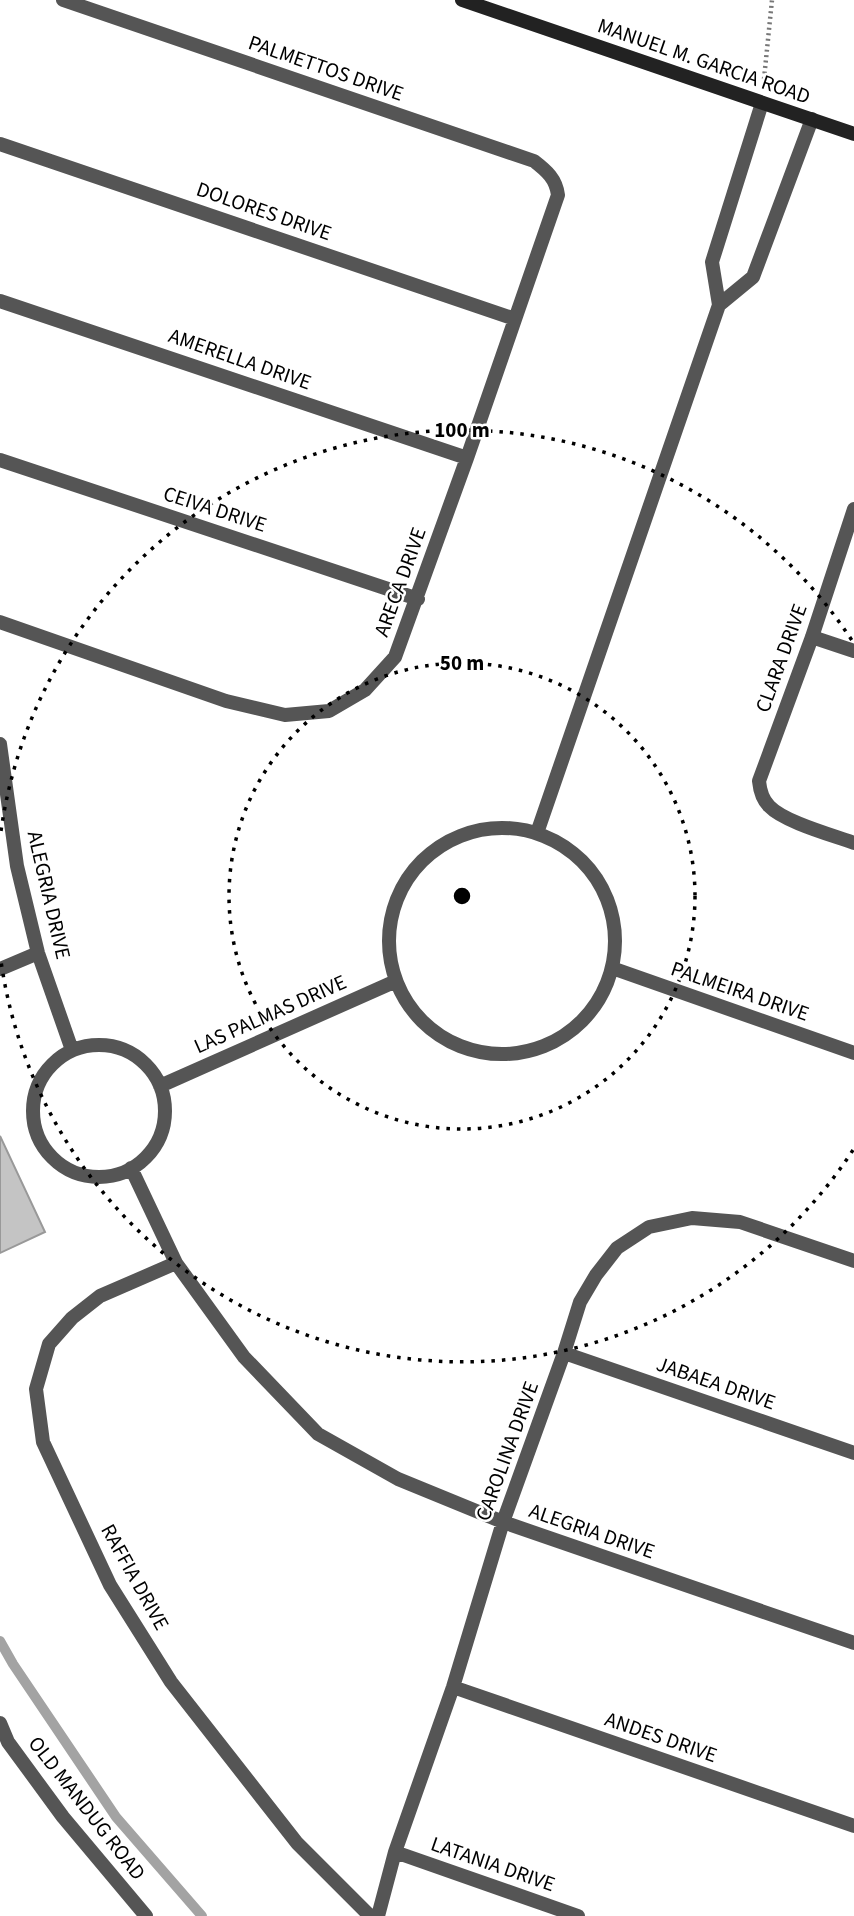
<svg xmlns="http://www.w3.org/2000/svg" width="854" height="1916" font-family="'Source Sans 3',sans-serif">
<rect width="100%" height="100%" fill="#fff"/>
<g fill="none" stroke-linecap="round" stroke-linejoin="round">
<path stroke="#a3a3a3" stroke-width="10" d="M0 1641 13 1664 116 1817 202 1916"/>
</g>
<path fill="#c4c4c4" stroke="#999" stroke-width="2" d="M0 1136 45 1232 0 1253Z"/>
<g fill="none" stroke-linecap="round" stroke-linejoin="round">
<path stroke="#777" stroke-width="4.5" stroke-dasharray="2 3.5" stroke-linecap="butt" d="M764 79 772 0"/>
<path stroke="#555" stroke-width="14" d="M0 144 515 319
M0 301 467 458
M719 305 753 277 812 119
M0 460 418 599
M854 509 812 637 759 781C760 791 762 799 769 806 784 822 832 835 854 843
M0 622 226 701 285 715 329 711 365 690 395 657 467 458 558 195C556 179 547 171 534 161L63 0
M812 637 854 651
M0 744 17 866 38 953 72 1050
M389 941a113 113 0 1 1 226 0a113 113 0 1 1-226 0Z
M537 833 719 305 712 262 762 103
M612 968 854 1053
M0 969 38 953
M33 1111a66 66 0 1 1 132 0a66 66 0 1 1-132 0Z
M160 1086 396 981
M131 1168 176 1263 244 1357 318 1434 398 1479 503 1522 854 1643
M176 1263 100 1296 72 1318 49 1344 36 1389 43 1442 110 1585 171 1682 297 1843 370 1916
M564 1353 854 1453
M453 1687 854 1826
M0 1723 8 1742 63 1817 146 1916
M395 1852 578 1916
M378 1916 395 1852 453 1687 503 1522 564 1353 580 1302 596 1275 617 1248 649 1227 692 1218 740 1222 854 1261"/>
<path stroke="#222" stroke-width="14" d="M462 0 854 134"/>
</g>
<g fill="none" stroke="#000" stroke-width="3.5" stroke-dasharray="3.5 7">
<circle cx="462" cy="896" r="233"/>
<path d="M853 1150A466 466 0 0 1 1 961M1 831A466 466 0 0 1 853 642"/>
</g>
<g text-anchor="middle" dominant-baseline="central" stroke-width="5" stroke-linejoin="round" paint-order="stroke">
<g font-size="21" fill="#000" stroke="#fff">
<text transform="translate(704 61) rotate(19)">MANUEL M. GARCIA ROAD</text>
<text transform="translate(326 68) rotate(19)">PALMETTOS DRIVE</text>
<text transform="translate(264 211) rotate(19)">DOLORES DRIVE</text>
<text transform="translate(240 359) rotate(19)">AMERELLA DRIVE</text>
<text transform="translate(215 509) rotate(18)">CEIVA DRIVE</text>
<text transform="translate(400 582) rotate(-70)">ARECA DRIVE</text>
<text transform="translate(781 658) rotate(-70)">CLARA DRIVE</text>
<text transform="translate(49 895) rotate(77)">ALEGRIA DRIVE</text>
<text transform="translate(740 991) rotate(19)">PALMEIRA DRIVE</text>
<text transform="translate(270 1014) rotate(-24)">LAS PALMAS DRIVE</text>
<text transform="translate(716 1383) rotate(19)">JABAEA DRIVE</text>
<text transform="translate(507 1451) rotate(-70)">CAROLINA DRIVE</text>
<text transform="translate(592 1531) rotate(19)">ALEGRIA DRIVE</text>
<text transform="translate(135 1577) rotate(61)">RAFFIA DRIVE</text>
<text transform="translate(661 1737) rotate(19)">ANDES DRIVE</text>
<text transform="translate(87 1808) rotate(52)">OLD MANDUG ROAD</text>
<text transform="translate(493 1864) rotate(19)">LATANIA DRIVE</text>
</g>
</g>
<circle cx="462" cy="896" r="10" fill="#000" stroke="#fff" stroke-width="3.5"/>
<g font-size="21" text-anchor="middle" font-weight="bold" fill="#000" stroke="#fff" stroke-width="5" stroke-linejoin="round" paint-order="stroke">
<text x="462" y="437">100 m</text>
<text x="462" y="670">50 m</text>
</g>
</svg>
